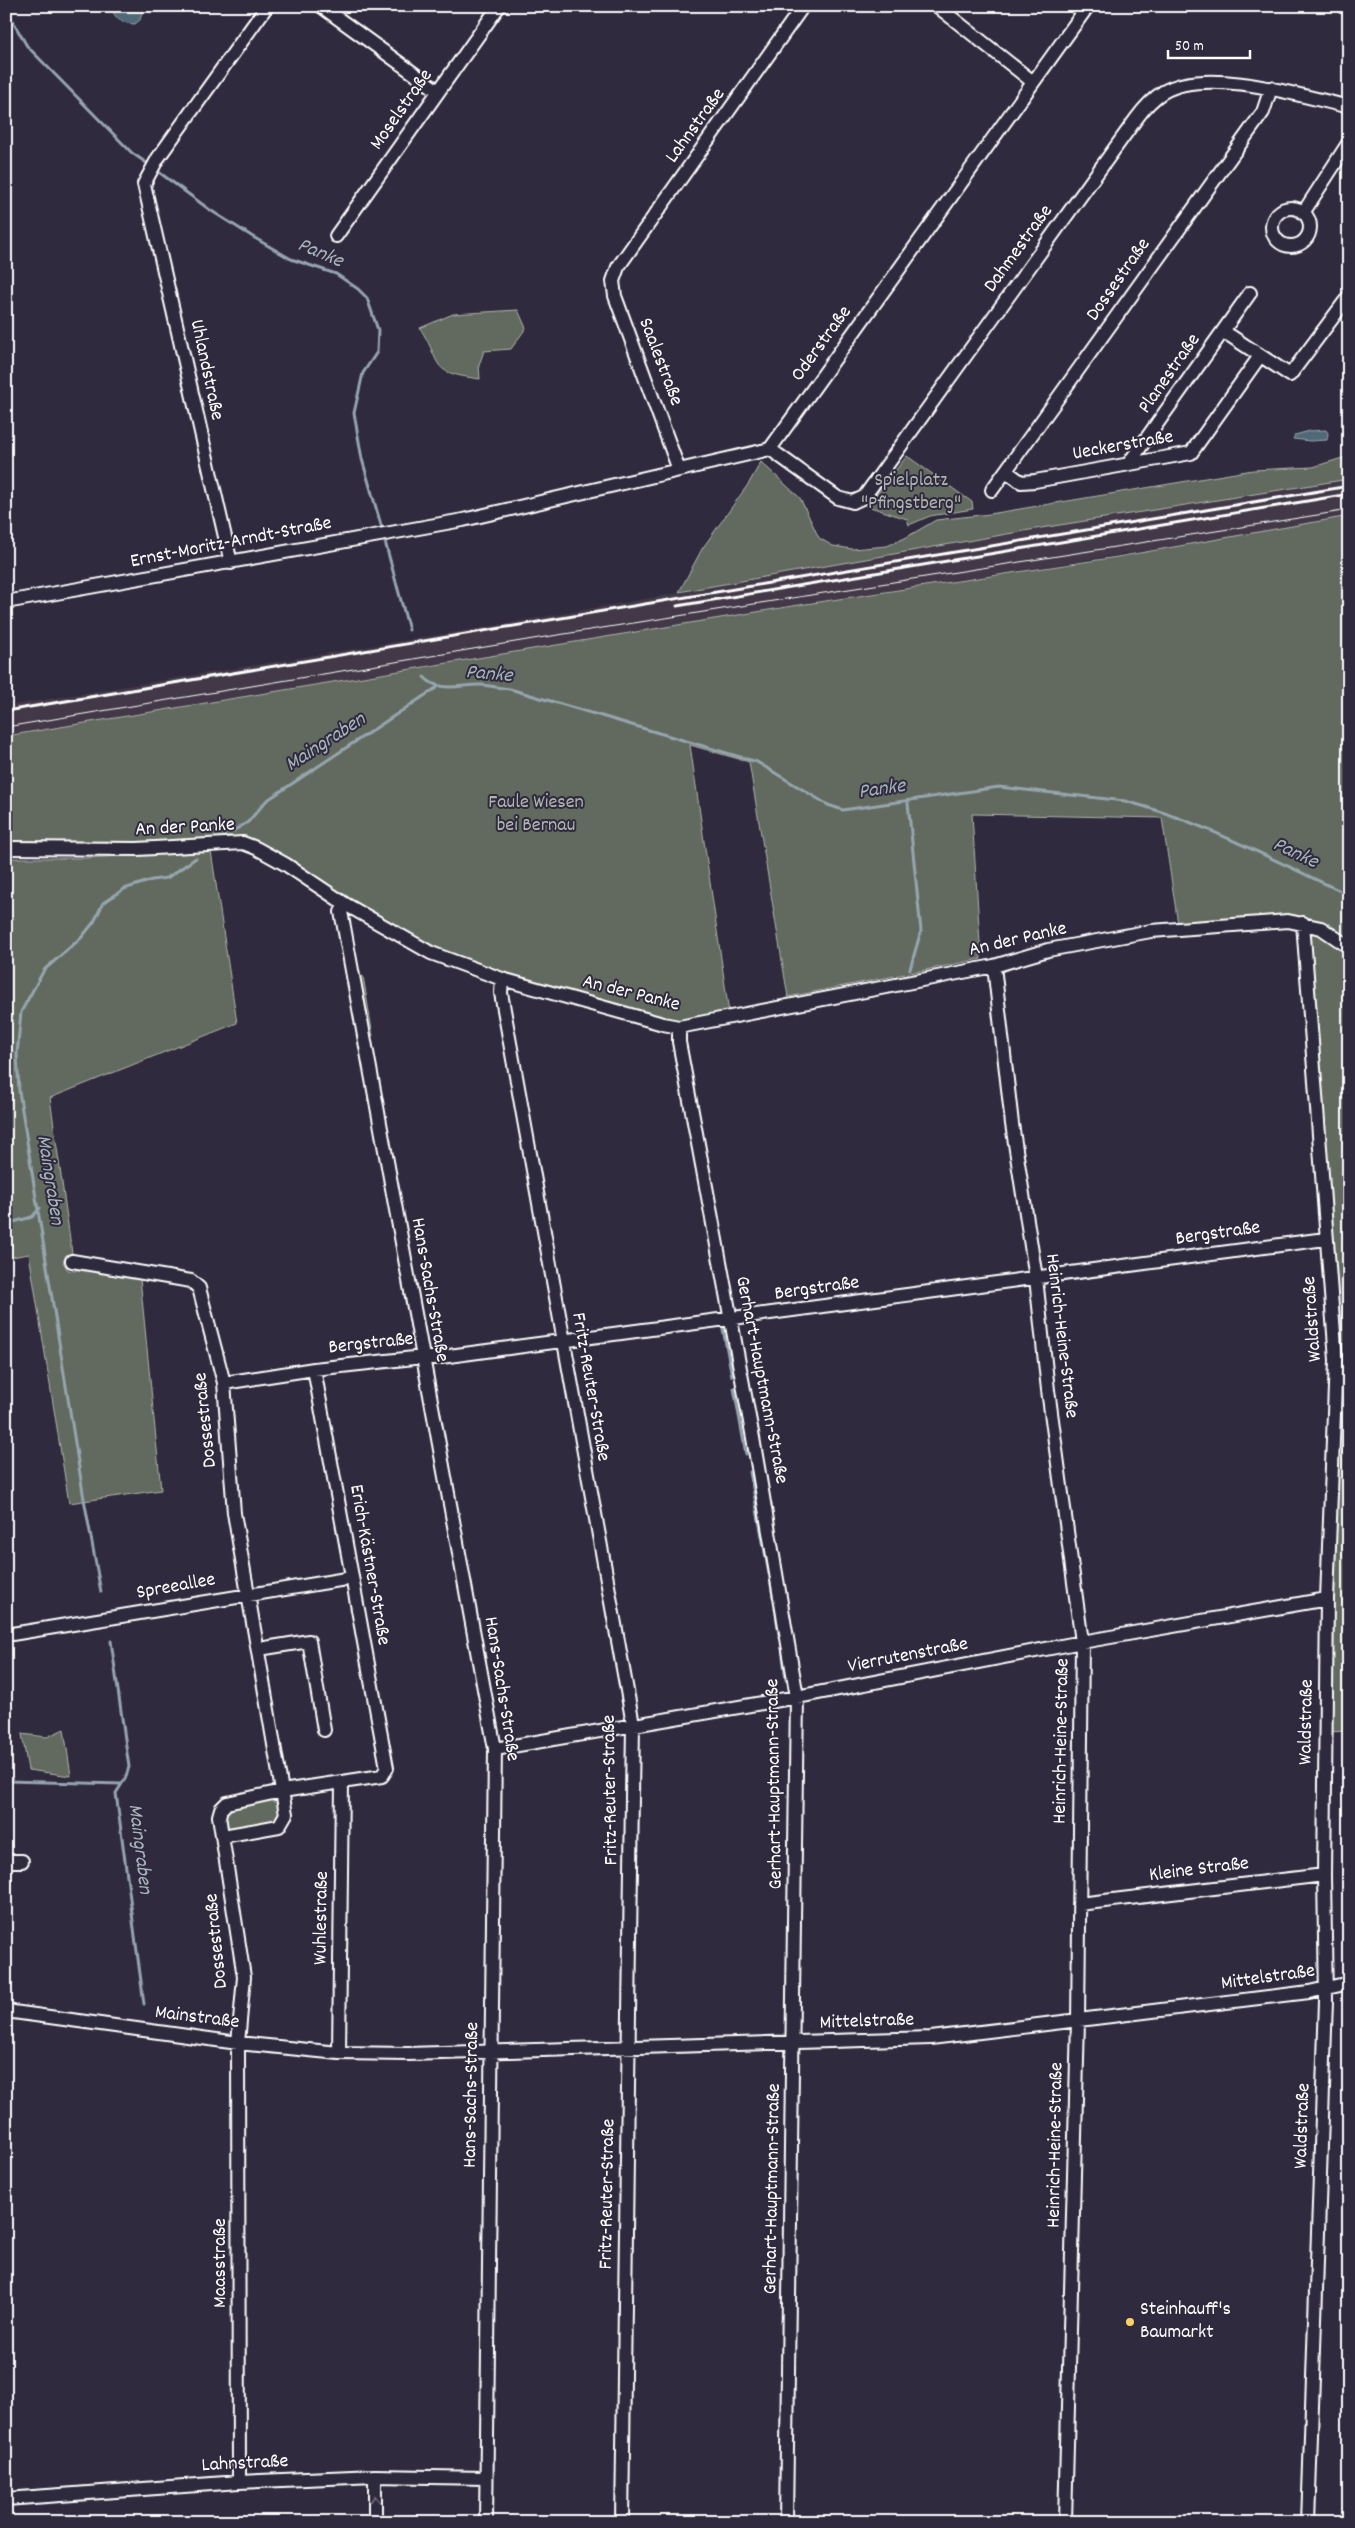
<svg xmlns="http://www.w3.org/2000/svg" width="1355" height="2528" font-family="Dekko,sans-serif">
<rect width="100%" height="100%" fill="#2f2a3d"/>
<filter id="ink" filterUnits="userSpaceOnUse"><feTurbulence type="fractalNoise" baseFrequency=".02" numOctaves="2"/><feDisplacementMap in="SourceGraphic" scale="10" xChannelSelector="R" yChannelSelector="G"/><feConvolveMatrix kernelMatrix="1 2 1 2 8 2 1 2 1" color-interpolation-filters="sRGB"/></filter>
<g filter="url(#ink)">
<path fill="#423947" d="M1349 479V519L799 605 6 736V706L499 625 1041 528Z"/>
<path fill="#626b5f" stroke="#b0b5af" d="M518 310 526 328 511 349 484 351 479 365 480 379C427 372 444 366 420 328L453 314Z
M907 456 972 502 973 509 930 516 909 525 907 519 867 506Z
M1349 456V479L1041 528 679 592 702 549 749 483 761 462 800 498 819 538 833 546 852 549 887 546 905 538 936 520 990 514 1253 470 1313 467Z
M1349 516V1731L1329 1732 1330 1598 1338 1487 1340 1360 1309 942 1310 921 1178 924 1162 818 972 814 981 959 788 997 749 762 690 745 729 1013 691 1021H671L498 974 435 950 358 907 300 869 237 837 225 835 222 838 150 844 6 843V736L799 605 1117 557Z
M211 851 237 1023 50 1098 72 1253 66 1255 63 1262 68 1270 75 1271 83 1266 140 1278 161 1490 69 1503 29 1254 6 1258V858H84Z
M363 976 373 1036H369L358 978Z
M64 1729 71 1776 28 1770 22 1734 47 1737Z
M269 1799 280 1805 281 1811 276 1822 236 1831 228 1828 226 1815 230 1809Z"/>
<path fill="#506979" stroke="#96a5af" d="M111 6H144L140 20 135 24C123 24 113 18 111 6Z
M1326 430 1328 433 1327 440 1310 441 1293 439 1295 435 1309 431Z"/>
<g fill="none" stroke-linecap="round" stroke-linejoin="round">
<path stroke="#96a5af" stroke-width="3" d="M6 10 27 46 132 153 151 166
M156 170 210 210 253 237 291 259 336 274 358 289 367 298 378 330 377 352 363 373 354 413 362 459 383 532
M384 538 409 630
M424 677C440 694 462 684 482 685 491 686 501 688 510 689L757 762 828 805 843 810 999 787 1125 801C1203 821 1276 862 1349 895
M908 803 921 931 910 969
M233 831 248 822 266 801 439 686
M6 1224 32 1217 40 1208
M723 1329 732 1376
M734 1388 746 1454
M750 1472 769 1574
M770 1578 773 1597
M101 1592 84 1499 19 1091 17 1054 21 1012 44 970 81 938 94 922 103 903 124 889 152 880 167 878 196 858
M775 1608 779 1635
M111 1641 129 1767 125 1779 116 1793 144 2004
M782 1648 786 1680
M6 1781 121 1784"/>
<defs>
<path id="street" d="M321 6 438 91
M937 6 1033 82
M1342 6 1349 8
M1272 227a19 19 0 1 1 38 0a19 19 0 1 1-38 0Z
M1303 213 1349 142
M336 236 499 6
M1223 331 1290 375 1349 296
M770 449 838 498 853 502 864 497 1136 119C1144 108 1152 99 1163 92 1207 66 1302 96 1349 107
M1129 463 1250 293
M679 470 615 296 613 281 618 267 803 6
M1006 471 1021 482 1035 481 1191 453 1260 356
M992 490 1263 112 1271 88
M231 563 144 184 158 158 267 6
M6 602 463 520 770 449 1088 6
M6 848 137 849 243 843 256 848 285 864 345 904 431 953 502 979 663 1024 679 1027 994 966 1048 950 1151 931 1288 921 1321 928 1349 947
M345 904 341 912 344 927 495 1749 486 2522
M1303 923 1336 1360 1327 1599 1324 1875 1326 2001 1308 2522
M994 966 1012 1124 1036 1278 1048 1390 1082 1642 1078 2021 1065 2522
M502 979 501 993 633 1724 622 2522
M679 1027V1042L753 1438 797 1697 786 2522
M72 1261 191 1281 199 1288 224 1383 234 1513 282 1791 227 1803 221 1809 219 1816 244 1977 238 2043 239 2482
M224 1383 314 1369 414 1358H434L1325 1239
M6 1635 352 1578
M259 1649 309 1641 324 1730
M495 1749 797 1697 1082 1642 1327 1599
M223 1836 279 1826 286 1814 282 1791 382 1776 387 1768 314 1369
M6 1861H22
M1079 1904 1324 1875
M6 2011 238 2043 339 2053 408 2054 931 2038 1309 1992 1349 1983
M339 2053 342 1783
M6 2499 239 2482 375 2476 486 2478
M375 2522V2476"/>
</defs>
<use href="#street" stroke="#fff" stroke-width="16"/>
<use href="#street" stroke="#2f2a3d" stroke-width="12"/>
<path stroke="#fff" stroke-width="1" d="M6 727 539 638 1349 510"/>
<path stroke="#fff" stroke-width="3" d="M677 606 1349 494
M6 711 1349 486"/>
</g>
<defs><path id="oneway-chevron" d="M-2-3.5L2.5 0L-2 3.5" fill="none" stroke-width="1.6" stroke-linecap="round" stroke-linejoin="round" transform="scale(1.25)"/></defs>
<use stroke="#6d6a77" href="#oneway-chevron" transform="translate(375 2499) rotate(-90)"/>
</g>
<circle fill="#ffd166" stroke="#2f2a3d" stroke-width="2" cx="1130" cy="2322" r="5"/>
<g text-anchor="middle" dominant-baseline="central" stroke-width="4" stroke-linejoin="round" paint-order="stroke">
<g font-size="20" fill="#fff" stroke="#2f2a3d">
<text transform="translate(402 110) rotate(-55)">Moselstraße</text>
<text transform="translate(696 126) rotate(-54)">Lahnstraße</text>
<text transform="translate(1019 249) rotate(-54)">Dahmestraße</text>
<text transform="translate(1119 280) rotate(-55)">Dossestraße</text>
<text transform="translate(822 344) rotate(-54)">Oderstraße</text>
<text transform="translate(660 362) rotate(69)">Saalestraße</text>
<text transform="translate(206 370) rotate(78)">Uhlandstraße</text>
<text transform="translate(1170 374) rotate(-55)">Planestraße</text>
<text transform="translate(1123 446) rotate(-10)">Ueckerstraße</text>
<text transform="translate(231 543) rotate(-11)">Ernst-Moritz-Arndt-Straße</text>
<text transform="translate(185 828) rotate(-3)">An der Panke</text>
<text transform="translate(1018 940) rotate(-13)">An der Panke</text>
<text transform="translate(631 994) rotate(14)">An der Panke</text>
<text transform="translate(1218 1234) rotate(-8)">Bergstraße</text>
<text transform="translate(817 1289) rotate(-8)">Bergstraße</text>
<text transform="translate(429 1290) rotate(80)">Hans-Sachs-Straße</text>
<text transform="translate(1313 1319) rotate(-94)">Waldstraße</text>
<text transform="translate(1061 1336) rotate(83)">Heinrich-Heine-Straße</text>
<text transform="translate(371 1344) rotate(-6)">Bergstraße</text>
<text transform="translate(761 1380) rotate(79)">Gerhart-Hauptmann-Straße</text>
<text transform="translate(590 1387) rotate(80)">Fritz-Reuter-Straße</text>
<text transform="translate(206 1420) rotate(-96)">Dossestraße</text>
<text transform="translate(369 1565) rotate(80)">Erich-Kästner-Straße</text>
<text transform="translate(176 1587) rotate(-10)">Spreeallee</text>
<text transform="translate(908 1656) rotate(-11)">Vierrutenstraße</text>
<text transform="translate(501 1689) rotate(81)">Hans-Sachs-Straße</text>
<text transform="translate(1307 1722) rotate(-89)">Waldstraße</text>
<text transform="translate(1062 1741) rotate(-89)">Heinrich-Heine-Straße</text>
<text transform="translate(775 1784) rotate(-91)">Gerhart-Hauptmann-Straße</text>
<text transform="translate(611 1790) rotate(-91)">Fritz-Reuter-Straße</text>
<text transform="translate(1199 1870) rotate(-7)">Kleine Straße</text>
<text transform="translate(322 1918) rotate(-89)">Wuhlestraße</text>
<text transform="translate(217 1941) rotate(-96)">Dossestraße</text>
<text transform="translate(1268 1978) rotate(-8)">Mittelstraße</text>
<text transform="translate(197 2018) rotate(7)">Mainstraße</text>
<text transform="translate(867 2022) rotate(-2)">Mittelstraße</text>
<text transform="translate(472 2095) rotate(-89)">Hans-Sachs-Straße</text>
<text transform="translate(1303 2126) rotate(-88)">Waldstraße</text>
<text transform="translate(1056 2145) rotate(-89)">Heinrich-Heine-Straße</text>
<text transform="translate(773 2189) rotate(-89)">Gerhart-Hauptmann-Straße</text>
<text transform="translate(608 2194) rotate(-89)">Fritz-Reuter-Straße</text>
<text transform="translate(221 2263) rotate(-90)">Maasstraße</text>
<text transform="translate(245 2464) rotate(-3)">Lahnstraße</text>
</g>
<g font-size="20" fill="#b0b5af" stroke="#2f2a3d">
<text x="911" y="481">Spielplatz<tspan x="911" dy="23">"Pfingstberg"</tspan></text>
<text x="536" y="803">Faule Wiesen<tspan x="536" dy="23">bei Bernau</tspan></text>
</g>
<g font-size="20" fill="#fff" stroke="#2f2a3d" text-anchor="start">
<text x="1140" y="2310">Steinhauff's<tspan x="1140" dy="23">Baumarkt</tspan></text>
</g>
<g font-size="21" font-style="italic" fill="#a8b4bc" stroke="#2f2a3d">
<text transform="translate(320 254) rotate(23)">Panke</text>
<text transform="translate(489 675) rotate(5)">Panke</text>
<text transform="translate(326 743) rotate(-33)">Maingraben</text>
<text transform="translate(882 790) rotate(-8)">Panke</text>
<text transform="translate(1295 854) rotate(25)">Panke</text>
<text transform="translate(49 1180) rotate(81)">Maingraben</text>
<text transform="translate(139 1849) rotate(83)">Maingraben</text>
</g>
</g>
<rect width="1355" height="2528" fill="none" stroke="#2f2a3d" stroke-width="25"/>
<rect x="12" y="12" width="1330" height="2503" fill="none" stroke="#fff" stroke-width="2" filter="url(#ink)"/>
<path d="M1168 50v8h82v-8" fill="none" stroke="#ffffff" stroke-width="2.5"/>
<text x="1175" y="50" font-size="15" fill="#ffffff" stroke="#2f2a3d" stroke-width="4" paint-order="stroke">50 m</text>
</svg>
